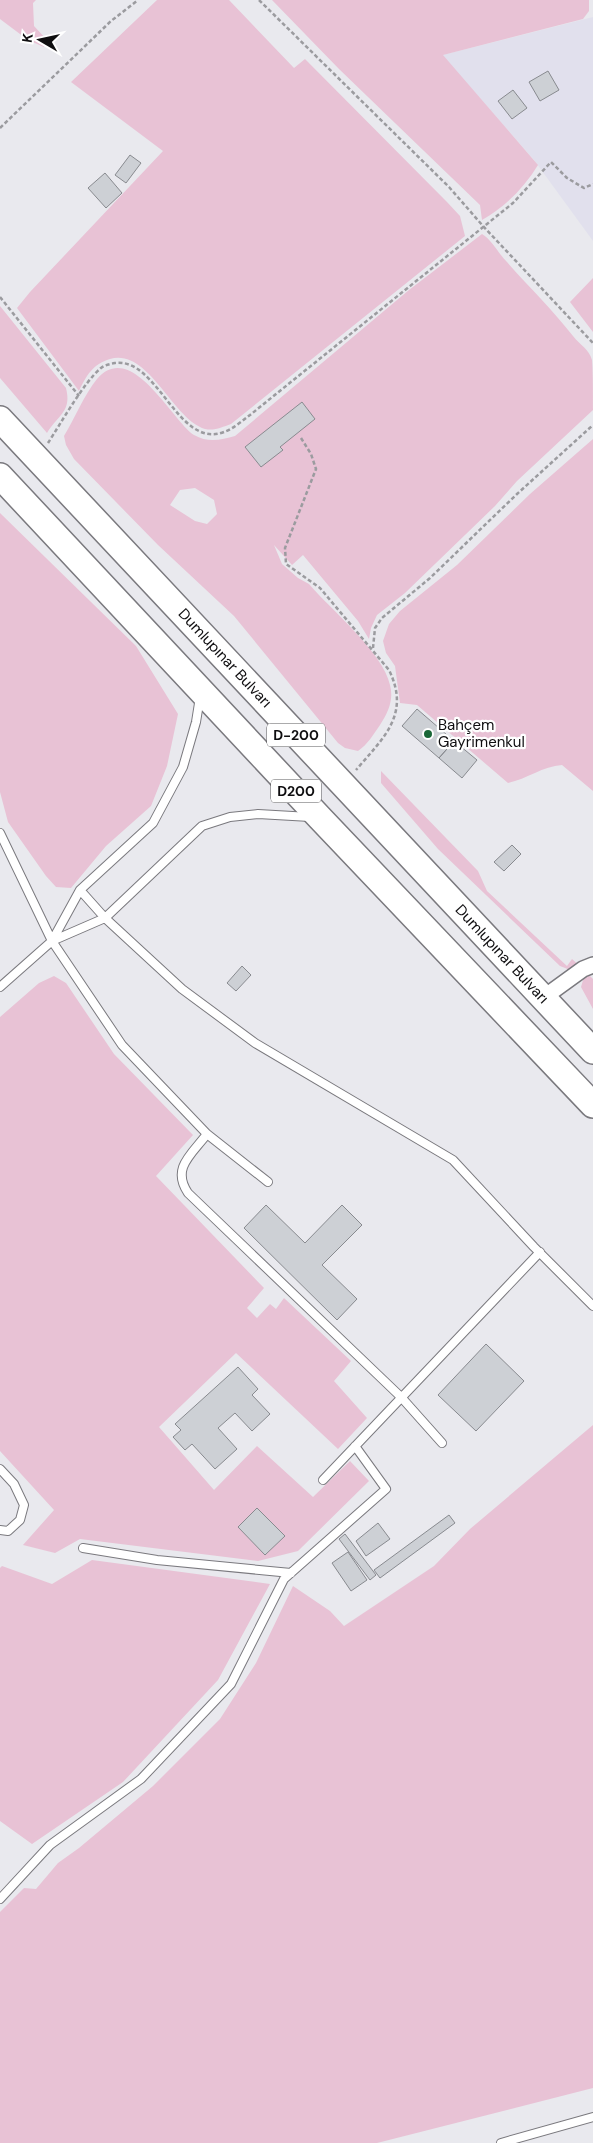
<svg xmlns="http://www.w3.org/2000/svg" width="593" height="2143" font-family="'DM Sans',sans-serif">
<rect width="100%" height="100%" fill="#e9e9ee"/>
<path fill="#e1e0ed" d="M593 17V241L534 160 442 55Z"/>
<path fill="#e8c2d5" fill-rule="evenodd" d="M0 0H36L33 3 34 26 47 40 44 47 28 40 0 19Z
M157 0H229L294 68 305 59 447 202 460 216 465 236 231 424C222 427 215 431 205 429 172 419 149 348 110 359 93 364 86 376 79 391L17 308 30 292 163 151 71 82Z
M272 0H589V11L583 19 443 55 538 165C524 188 505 207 482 220L480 205 339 69Z
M482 234C492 240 498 253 507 262 529 287 553 310 573 336 580 345 589 349 592 360 593 371 593 397 593 410L517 481 495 506 405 593 377 615 371 628 369 639 358 621 303 555 292 565 274 545 282 564 298 578 309 584C331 610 383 652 390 685 394 700 388 713 380 725 373 735 368 744 358 751L345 748 338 743 234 616 158 545 74 459 66 445 64 436C75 418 84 395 97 379 131 339 171 419 194 435 208 443 221 440 235 436L409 290ZM195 488 214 500 217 514 207 524 195 521 170 505 180 490Z
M593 278V332L570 302Z
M0 306 66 388C72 412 58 415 47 433L0 378Z
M593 439V791L562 765C543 766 527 779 508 783L417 705 400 703 395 666 386 653 383 641 389 624 400 611 457 565 530 494Z
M0 513 136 646 178 714 167 766 151 806 106 846 71 888 56 887 46 876 8 822 0 792Z
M381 771 478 871 487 891 567 966 572 959 581 967 570 970 560 966 438 849 381 783Z
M589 975 593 979V1009L581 987 584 977Z
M54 976 66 983 114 1054 193 1135 156 1176 264 1288 247 1308 257 1318 270 1304 276 1309 284 1298 351 1361 334 1381 367 1418 338 1449 236 1353 159 1427 214 1490 257 1446 313 1497 350 1461 369 1481 298 1551 258 1561 80 1539 55 1553 23 1545 54 1510 0 1451V1017L39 983Z
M593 1425V2088L377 2143H0V1912L24 1888 36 1889 58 1863 79 1848 153 1786 220 1719 256 1663 293 1586 330 1611 344 1626 434 1566 470 1529Z
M92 1560 270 1584 218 1680 123 1782 32 1844 0 1821V1568L2 1566 52 1584Z"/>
<path fill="#cdd0d5" stroke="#888a8f" d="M548 71 559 90 540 101 529 82Z
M513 90 527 108 512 119 498 101Z
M130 155 141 163 126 183 115 175Z
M105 173 122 193 106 208 88 188Z
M302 402 315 419 280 447 283 450 261 467 245 447Z
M417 709 454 741 439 758 402 726Z
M454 741 477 760 462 778 439 758Z
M512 845 521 854 504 871 494 862Z
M242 966 251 975 236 991 227 983Z
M266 1205 305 1243 342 1205 362 1225 322 1265 357 1299 337 1320 244 1228Z
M486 1344 524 1381 476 1431 438 1395Z
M238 1367 258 1389 252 1395 270 1414 252 1431 235 1413 218 1428 237 1449 215 1469 192 1444 185 1450 173 1437 181 1430 175 1424Z
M257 1508 285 1536 265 1555 238 1527Z
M449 1515 455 1523 380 1578 374 1570Z
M378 1523 390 1539 366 1556 356 1541Z
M345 1534 376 1575 370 1580 339 1539Z
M348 1552 367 1580 351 1591 332 1563Z"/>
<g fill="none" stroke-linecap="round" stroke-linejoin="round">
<defs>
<path id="service" d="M0 833 52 941 122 1045 207 1134 268 1182
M80 890 105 918 182 989 255 1043 453 1160 534 1247 593 1306
M52 941 80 890 153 823 183 767 196 722 200 697
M0 987 52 941 105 918 202 826 230 817 258 814 310 817
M207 1134C192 1154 171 1168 188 1193L401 1397 442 1443
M0 1469 14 1484 24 1505 20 1520 8 1531 0 1530
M323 1480 540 1252
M83 1548 157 1560 291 1573
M0 1899 50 1845 141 1779 231 1684 284 1579 386 1489 355 1446
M501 2143 593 2117"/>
<path id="minor" d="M543 998 583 969 593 965"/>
<path id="trunk" d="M0 419 593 1051
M0 476 320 818 593 1105"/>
</defs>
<use href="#service" stroke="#7a797e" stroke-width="10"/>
<use href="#minor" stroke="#7a797e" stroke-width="18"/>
<use href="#trunk" stroke="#7a797e" stroke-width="28"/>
<path stroke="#9b9b9f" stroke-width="2.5" stroke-dasharray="4 2.5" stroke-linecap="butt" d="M259 0 449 187 483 226 593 343
M0 128 111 21 138 0
M0 297 79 396
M301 438 311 454 316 469 285 548 286 564 320 588 389 670C411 715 383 738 356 770
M48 443C61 423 84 382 101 368 105 365 110 364 115 363 158 357 178 450 224 432 233 429 242 421 250 415L513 203 551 162 567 178 584 188 593 184
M373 648 375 628 382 618 430 578 517 494 593 425"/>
<use href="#service" stroke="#fff" stroke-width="8"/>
<use href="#minor" stroke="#fff" stroke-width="15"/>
<use href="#trunk" stroke="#fff" stroke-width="25"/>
</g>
<circle fill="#196737" stroke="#fff" stroke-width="2" cx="428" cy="734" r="5"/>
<g text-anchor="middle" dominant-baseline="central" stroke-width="4.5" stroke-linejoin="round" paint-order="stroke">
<g fill="#fff" stroke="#575658" stroke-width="1">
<rect x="267" y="723.5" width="58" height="23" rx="4"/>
<rect x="271" y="779.5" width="50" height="23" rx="4"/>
</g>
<g font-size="14" font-weight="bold" fill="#0f0e10">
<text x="296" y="735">D-200</text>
<text x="296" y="791">D200</text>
</g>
<g font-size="15" fill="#0f0e10" stroke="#fff">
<text transform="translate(225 658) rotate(47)">Dumlupınar Bulvarı</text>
<text transform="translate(502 954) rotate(47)">Dumlupınar Bulvarı</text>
</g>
<g font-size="15" fill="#0f0e10" stroke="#fff" text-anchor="start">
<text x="438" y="725">Bahçem<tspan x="438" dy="17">Gayrimenkul</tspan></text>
</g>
</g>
<g transform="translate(40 40) rotate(279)" stroke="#ffffff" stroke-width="4" paint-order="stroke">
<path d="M0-4L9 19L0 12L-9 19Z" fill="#0f0e10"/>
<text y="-8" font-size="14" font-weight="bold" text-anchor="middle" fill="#0f0e10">K</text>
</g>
</svg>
